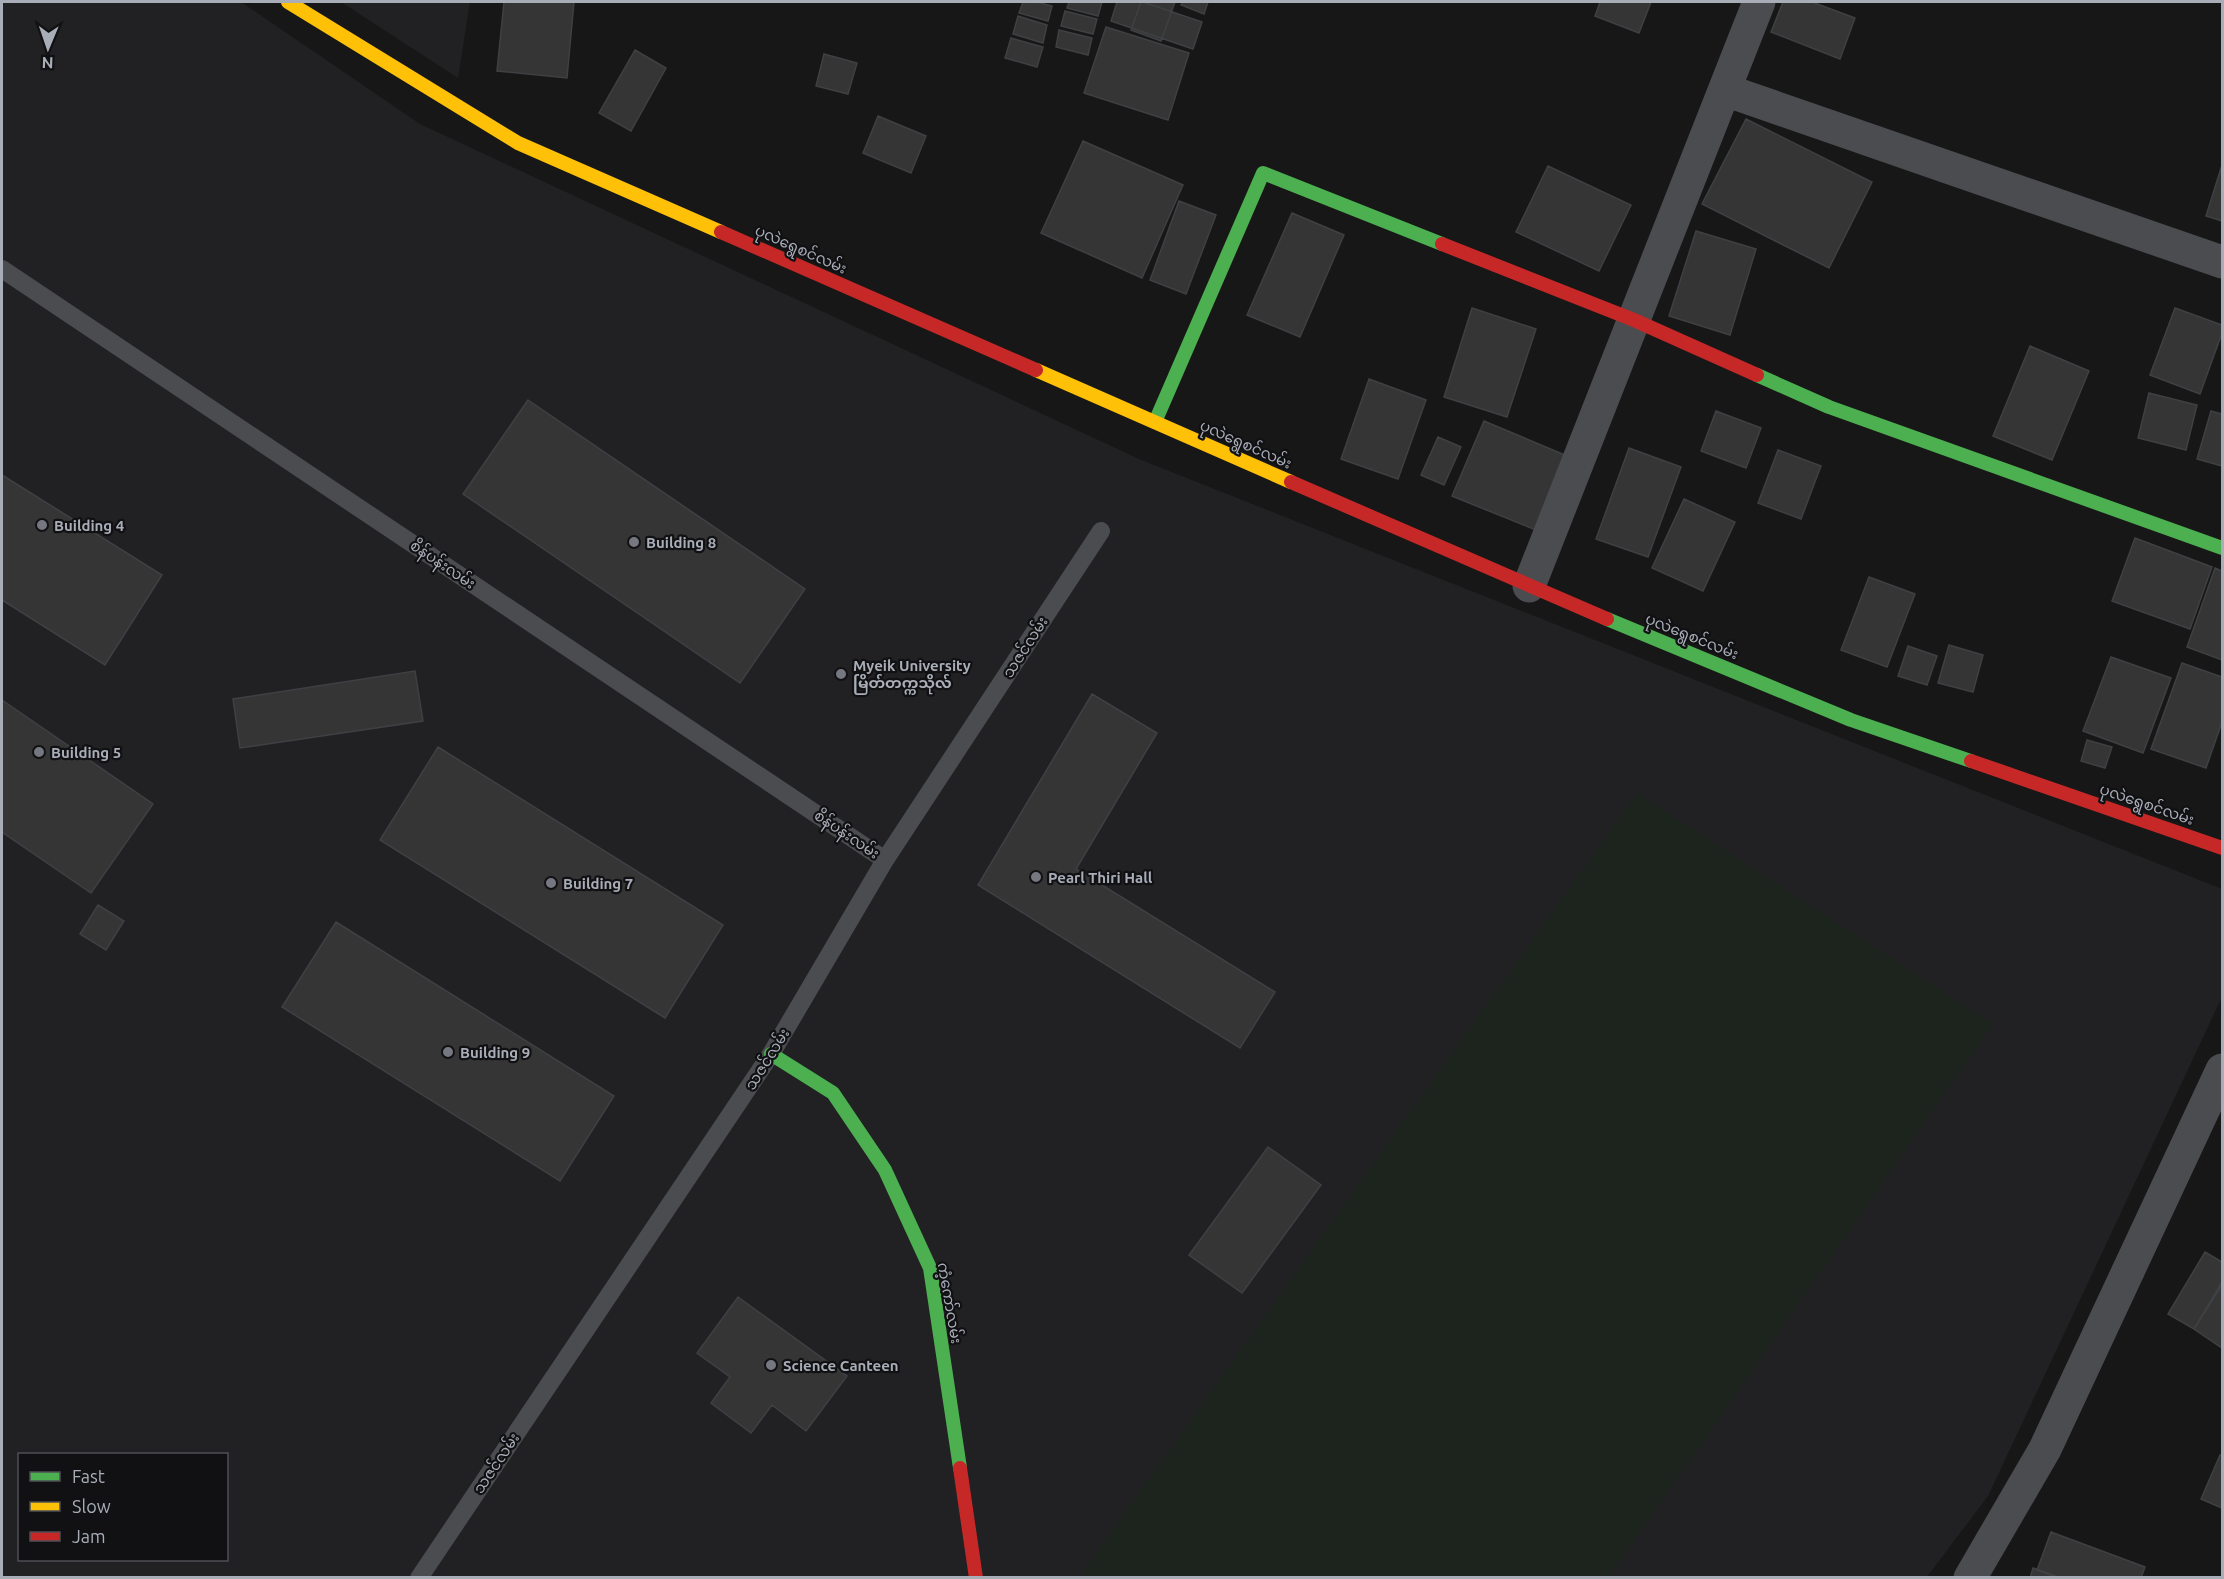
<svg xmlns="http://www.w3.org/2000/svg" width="2224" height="1579" font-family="Ubuntu,'Noto Sans Myanmar',sans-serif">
<rect width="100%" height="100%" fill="#171717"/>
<path fill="#212123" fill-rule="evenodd" d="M2 2H241L420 124 1139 459 2222 889V997L1988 1496 1927 1577 2 1578ZM20 1454H226V1560H20Z
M341 2H470L458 78Z"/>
<path fill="#1d241e" d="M1637 793 1993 1024 1609 1577H1079Z"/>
<path fill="#353536" stroke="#3f4043" stroke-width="1.5" d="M504 2H574L567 78 497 71Z
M1023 2H1037L1052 6 1048 21 1019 13Z
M1069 2H1102L1098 16 1067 8Z
M1117 2H1143L1202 22 1193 49 1111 21Z
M1141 2H1175L1161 41 1131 30Z
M1183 2H1208L1204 14 1181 5Z
M1600 2H1651L1639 33 1595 16Z
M1783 2H1812L1855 18 1840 59 1771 32Z
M1065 11 1097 19 1093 34 1061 26Z
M1018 16 1047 25 1043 43 1013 34Z
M1106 27 1189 53 1168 120 1084 93Z
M1059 30 1092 38 1088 55 1056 47Z
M1011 38 1043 47 1037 67 1005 58Z
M635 50 666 68 631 131 599 113Z
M824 54 857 63 848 94 816 86Z
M878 116 926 136 911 173 863 153Z
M1746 119 1872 182 1829 268 1702 204Z
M1083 141 1183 185 1142 278 1041 233Z
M2222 165V221L2206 216Z
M1548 166 1631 205 1599 271 1516 232Z
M1179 201 1216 215 1186 294 1150 280Z
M1292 213 1344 235 1300 337 1247 315Z
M1696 231 1756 249 1730 335 1669 316Z
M1472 308 1536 329 1507 417 1444 397Z
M2175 308 2222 325V333L2200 394 2150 375Z
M2030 346 2089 371 2052 460 1993 436Z
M1369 379 1426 400 1398 479 1341 459Z
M2149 393 2197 405 2186 450 2138 438Z
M528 400 805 589 740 683 463 494Z
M1716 411 1761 428 1746 468 1701 451Z
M2211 411 2222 414V466L2197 459Z
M1484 421 1579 461 1548 535 1452 496Z
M1438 437 1461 447 1444 485 1421 475Z
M1629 448 1681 467 1648 557 1596 539Z
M1778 450 1821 466 1801 519 1758 503Z
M2 475 162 575 105 665 2 600Z
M1684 499 1735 522 1703 591 1652 568Z
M2135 538 2212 567 2190 629 2112 601Z
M2215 568 2222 571V660L2187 647Z
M1869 577 1915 594 1887 667 1841 650Z
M1949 645 1983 655 1973 692 1938 683Z
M1908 646 1937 656 1927 685 1898 676Z
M2111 657 2171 678 2143 753 2083 731Z
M2182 663 2222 677V722L2206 768 2151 749Z
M415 671 423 721 240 748 233 699Z
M1092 694 1157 733 1076 869 1275 992 1240 1048 978 885Z
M2 700 153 804 91 893 2 832Z
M2087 740 2112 747 2105 768 2081 761Z
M438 747 723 925 665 1018 380 840Z
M98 905 124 921 106 950 80 934Z
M336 922 614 1096 560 1181 282 1007Z
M1268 1147 1321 1185 1242 1293 1189 1255Z
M2205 1252 2222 1262V1282L2194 1329 2168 1314Z
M2222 1285V1348L2194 1329Z
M738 1297 847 1376 806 1431 772 1405 751 1433 711 1403 730 1377 697 1353Z
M2220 1455 2222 1456V1508L2201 1499Z
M2051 1532 2145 1567 2141 1578H2058L2037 1570Z
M2033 1568 2061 1578H2030Z"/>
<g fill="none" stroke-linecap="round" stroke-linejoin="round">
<path stroke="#4b4c50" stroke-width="18" d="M2 269 885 860
M419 1578 771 1054 885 860 1101 531"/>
<path stroke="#4b4c50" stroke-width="33" d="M1725 90 2222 262
M1529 586 1759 2
M1970 1578 2045 1449 2222 1070"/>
<path stroke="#4caf50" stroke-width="14" d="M1757 375 1829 407 2222 548
M1155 422 1263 173 1442 244
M1607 619 1851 720 1971 761
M771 1054 833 1093 885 1170 930 1268 960 1468"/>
<path stroke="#ffc107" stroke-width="14" d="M288 2 518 143 721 232
M1036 370 1291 482"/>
<path stroke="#c62828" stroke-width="14" d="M721 232 1036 370
M1442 244 1634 320 1757 375
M1291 482 1607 619
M1971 761 2222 848
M960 1468 976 1578"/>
</g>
<g fill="#757880" stroke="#111113" stroke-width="2">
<circle cx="42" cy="525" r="6"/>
<circle cx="634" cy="542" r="6"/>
<circle cx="841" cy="674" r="6"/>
<circle cx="39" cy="752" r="6"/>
<circle cx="1036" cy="877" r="6"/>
<circle cx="551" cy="883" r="6"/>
<circle cx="448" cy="1052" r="6"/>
<circle cx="771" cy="1365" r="6"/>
</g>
<g text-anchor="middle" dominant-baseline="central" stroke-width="4.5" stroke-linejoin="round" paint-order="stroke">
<g font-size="15" fill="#a8adb8" stroke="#111113">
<text transform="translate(801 249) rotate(24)">ပုလဲရွေစင်လမ်း</text>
<text transform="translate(1246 444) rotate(24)">ပုလဲရွေစင်လမ်း</text>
<text transform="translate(443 564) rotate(34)">စိန်ပန်းလမ်း</text>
<text transform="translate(1692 636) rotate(22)">ပုလဲရွေစင်လမ်း</text>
<text transform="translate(1025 647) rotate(-57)">သဇင်လမ်း</text>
<text transform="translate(2147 804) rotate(19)">ပုလဲရွေစင်လမ်း</text>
<text transform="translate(847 834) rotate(34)">စိန်ပန်းလမ်း</text>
<text transform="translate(767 1059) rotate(-58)">သဇင်လမ်း</text>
<text transform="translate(950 1303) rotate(80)">ကံ့ကော်လမ်း</text>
<text transform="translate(496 1463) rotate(-56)">သဇင်လမ်း</text>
</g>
<g font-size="15" font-weight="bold" fill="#a8adb8" stroke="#111113" text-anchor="start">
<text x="54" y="525">Building 4</text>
<text x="646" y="542">Building 8</text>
<text x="853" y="665">Myeik University<tspan x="853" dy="17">မြိတ်တက္ကသိုလ်</tspan></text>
<text x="51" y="752">Building 5</text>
<text x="1048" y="877">Pearl Thiri Hall</text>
<text x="563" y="883">Building 7</text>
<text x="460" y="1052">Building 9</text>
<text x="783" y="1365">Science Canteen</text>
</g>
</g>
<rect width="2224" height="1579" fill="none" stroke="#a8adb8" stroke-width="6"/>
<rect x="18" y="1453" width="210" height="108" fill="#111113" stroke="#4d4f55" stroke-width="1.5"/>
<rect x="30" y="1472" width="30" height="9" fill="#4caf50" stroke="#4d4f55" stroke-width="1.5"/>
<text x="72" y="1483" font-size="18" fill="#a8adb8">Fast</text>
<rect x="30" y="1502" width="30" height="9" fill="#ffc107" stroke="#4d4f55" stroke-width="1.5"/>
<text x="72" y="1513" font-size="18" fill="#a8adb8">Slow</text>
<rect x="30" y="1532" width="30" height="9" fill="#c62828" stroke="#4d4f55" stroke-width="1.5"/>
<text x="72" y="1543" font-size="18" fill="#a8adb8">Jam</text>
<g transform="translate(48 48) rotate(182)" stroke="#111113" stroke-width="4.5" paint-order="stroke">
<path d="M0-4.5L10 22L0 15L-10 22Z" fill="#a8adb8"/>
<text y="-9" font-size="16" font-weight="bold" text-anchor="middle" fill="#a8adb8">N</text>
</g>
</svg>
